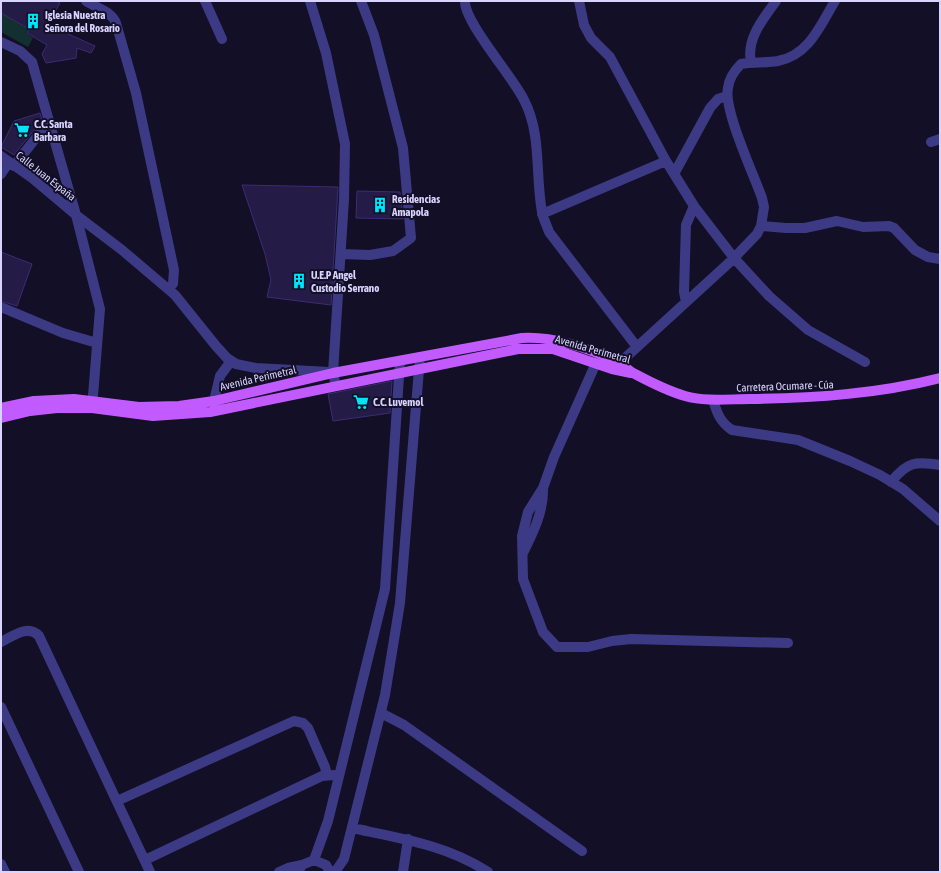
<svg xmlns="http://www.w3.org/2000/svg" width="941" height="873" font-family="'Asap Condensed',sans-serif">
<rect width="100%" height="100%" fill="#130f26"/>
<path fill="#12302f" d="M1 13 28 29 26 33 33 38 28 47 1 32Z"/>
<path fill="#241b47" stroke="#3b2d73" d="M1 1H56L60 3 48 25 95 46 91 53 77 48 76 58 46 63 42 54 47 45 27 33 29 29 1 13Z
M40 113 42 120 14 155 1 147 14 121Z
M242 185 338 187 331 305 267 297 271 280 265 254Z
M357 191 400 192 403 219 356 218Z
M1 252 32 264 17 306 1 301Z
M392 381 390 413 333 421 328 394Z"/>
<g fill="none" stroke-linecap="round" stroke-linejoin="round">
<path stroke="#3d3a85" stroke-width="10" d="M86 1C97 8 111 11 116 23L136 93 174 270 173 284 167 288
M205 1 222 39
M310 1 326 53 345 144 344 199 333 373 336 386
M465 1C464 22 513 77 524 100 542 134 535 175 542 212 543 219 547 225 549 232L637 347
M579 1 584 25 591 38 610 57 666 161 694 206 734 258 769 296 808 330 865 362
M1 42 20 51 32 62 76 215 122 250 175 295 216 346 227 358 236 364 256 368 329 372
M751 62C746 39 763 19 776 1
M931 142 940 139
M1 156 32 178 76 215 100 309 92 408
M14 166 49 121
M1 174 9 162
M674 174 710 108 718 99 727 96
M542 214 666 161
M761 226 786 228H805L837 221 863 227 889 226 894 228 915 250 928 257 940 259
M341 254 370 255 393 251 411 238 403 148 374 35 361 1
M686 302 684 292 686 225 694 206
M1 307 63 333 97 343
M596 363 554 457 543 488 528 512 522 536 523 579 543 632 557 647H588L612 641 631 639 788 643
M613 369 731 261 757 234 761 226 764 207 762 198C754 175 723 109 728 88 729 78 734 71 741 64 753 62 765 63 778 61 809 55 820 26 835 1
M713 400C717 413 720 422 732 430L798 440 850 461 880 475 903 489 940 521
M214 401 220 376 231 361
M891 482C907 462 915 461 940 465
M523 553C533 533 544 511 543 488
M1 642C13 636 28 624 39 636L150 872
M1 707 79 872
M381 713 404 725 582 851
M117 801 294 721 303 723 308 728 325 767 327 775
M352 828C399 838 447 845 488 872
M145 860 322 776 334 775
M314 860 328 821 385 589 400 361
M1 864 5 872
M279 872 288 868 302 865
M298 872 302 865 314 860 326 865 330 872
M335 872 344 859 385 695 400 603 420 357
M403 872 408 839"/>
<path stroke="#c25bff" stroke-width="10" d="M1 408 34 401 74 399 139 407 179 406 214 401 333 373 522 338C554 336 588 348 618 362 624 365 629 371 635 374 650 382 668 391 685 396 706 402 729 399 751 399 815 398 877 394 940 378
M1 418 30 411 57 408H92L153 416 210 412 518 349H553L612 369 631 373"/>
</g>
<defs>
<symbol id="building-bare" viewBox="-9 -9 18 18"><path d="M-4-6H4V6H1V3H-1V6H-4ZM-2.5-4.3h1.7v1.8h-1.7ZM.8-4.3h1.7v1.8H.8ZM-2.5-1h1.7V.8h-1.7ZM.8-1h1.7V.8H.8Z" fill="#00e5ff" stroke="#130f26" stroke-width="2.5" paint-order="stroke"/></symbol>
<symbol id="supermarket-bare" viewBox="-9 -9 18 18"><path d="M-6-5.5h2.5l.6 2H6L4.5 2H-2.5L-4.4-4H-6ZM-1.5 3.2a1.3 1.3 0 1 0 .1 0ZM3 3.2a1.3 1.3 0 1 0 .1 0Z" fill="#00e5ff" stroke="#130f26" stroke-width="2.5" paint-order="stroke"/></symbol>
</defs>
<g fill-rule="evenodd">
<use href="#building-bare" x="22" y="10" width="22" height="22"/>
<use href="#supermarket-bare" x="11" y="119" width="22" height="22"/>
<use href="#building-bare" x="369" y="194" width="22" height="22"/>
<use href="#building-bare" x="288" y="270" width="22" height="22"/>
<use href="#supermarket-bare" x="350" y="391" width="22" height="22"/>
</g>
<g text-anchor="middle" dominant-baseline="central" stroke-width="4" stroke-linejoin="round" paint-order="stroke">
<g font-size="11" font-weight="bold" fill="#d9d4ff" stroke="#130f26" text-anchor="start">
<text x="45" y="15">Iglesia Nuestra<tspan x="45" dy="13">Señora del Rosario</tspan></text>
<text x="34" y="124">C.C. Santa<tspan x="34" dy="13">Barbara</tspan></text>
<text x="392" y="199">Residencias<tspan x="392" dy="13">Amapola</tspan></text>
<text x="311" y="275">U.E.P Angel<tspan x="311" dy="13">Custodio Serrano</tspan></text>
<text x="373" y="402">C.C. Luvemol</text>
</g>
<g font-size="11" fill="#d9d4ff" stroke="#130f26">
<text transform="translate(46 176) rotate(38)">Calle Juan España</text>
<text transform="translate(593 349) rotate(16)">Avenida Perimetral</text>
<text transform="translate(258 378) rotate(-13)">Avenida Perimetral</text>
<text transform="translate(785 386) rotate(-2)">Carretera Ocumare - Cúa</text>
</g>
</g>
<rect width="941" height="873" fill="none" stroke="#d9d4ff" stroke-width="4"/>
</svg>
